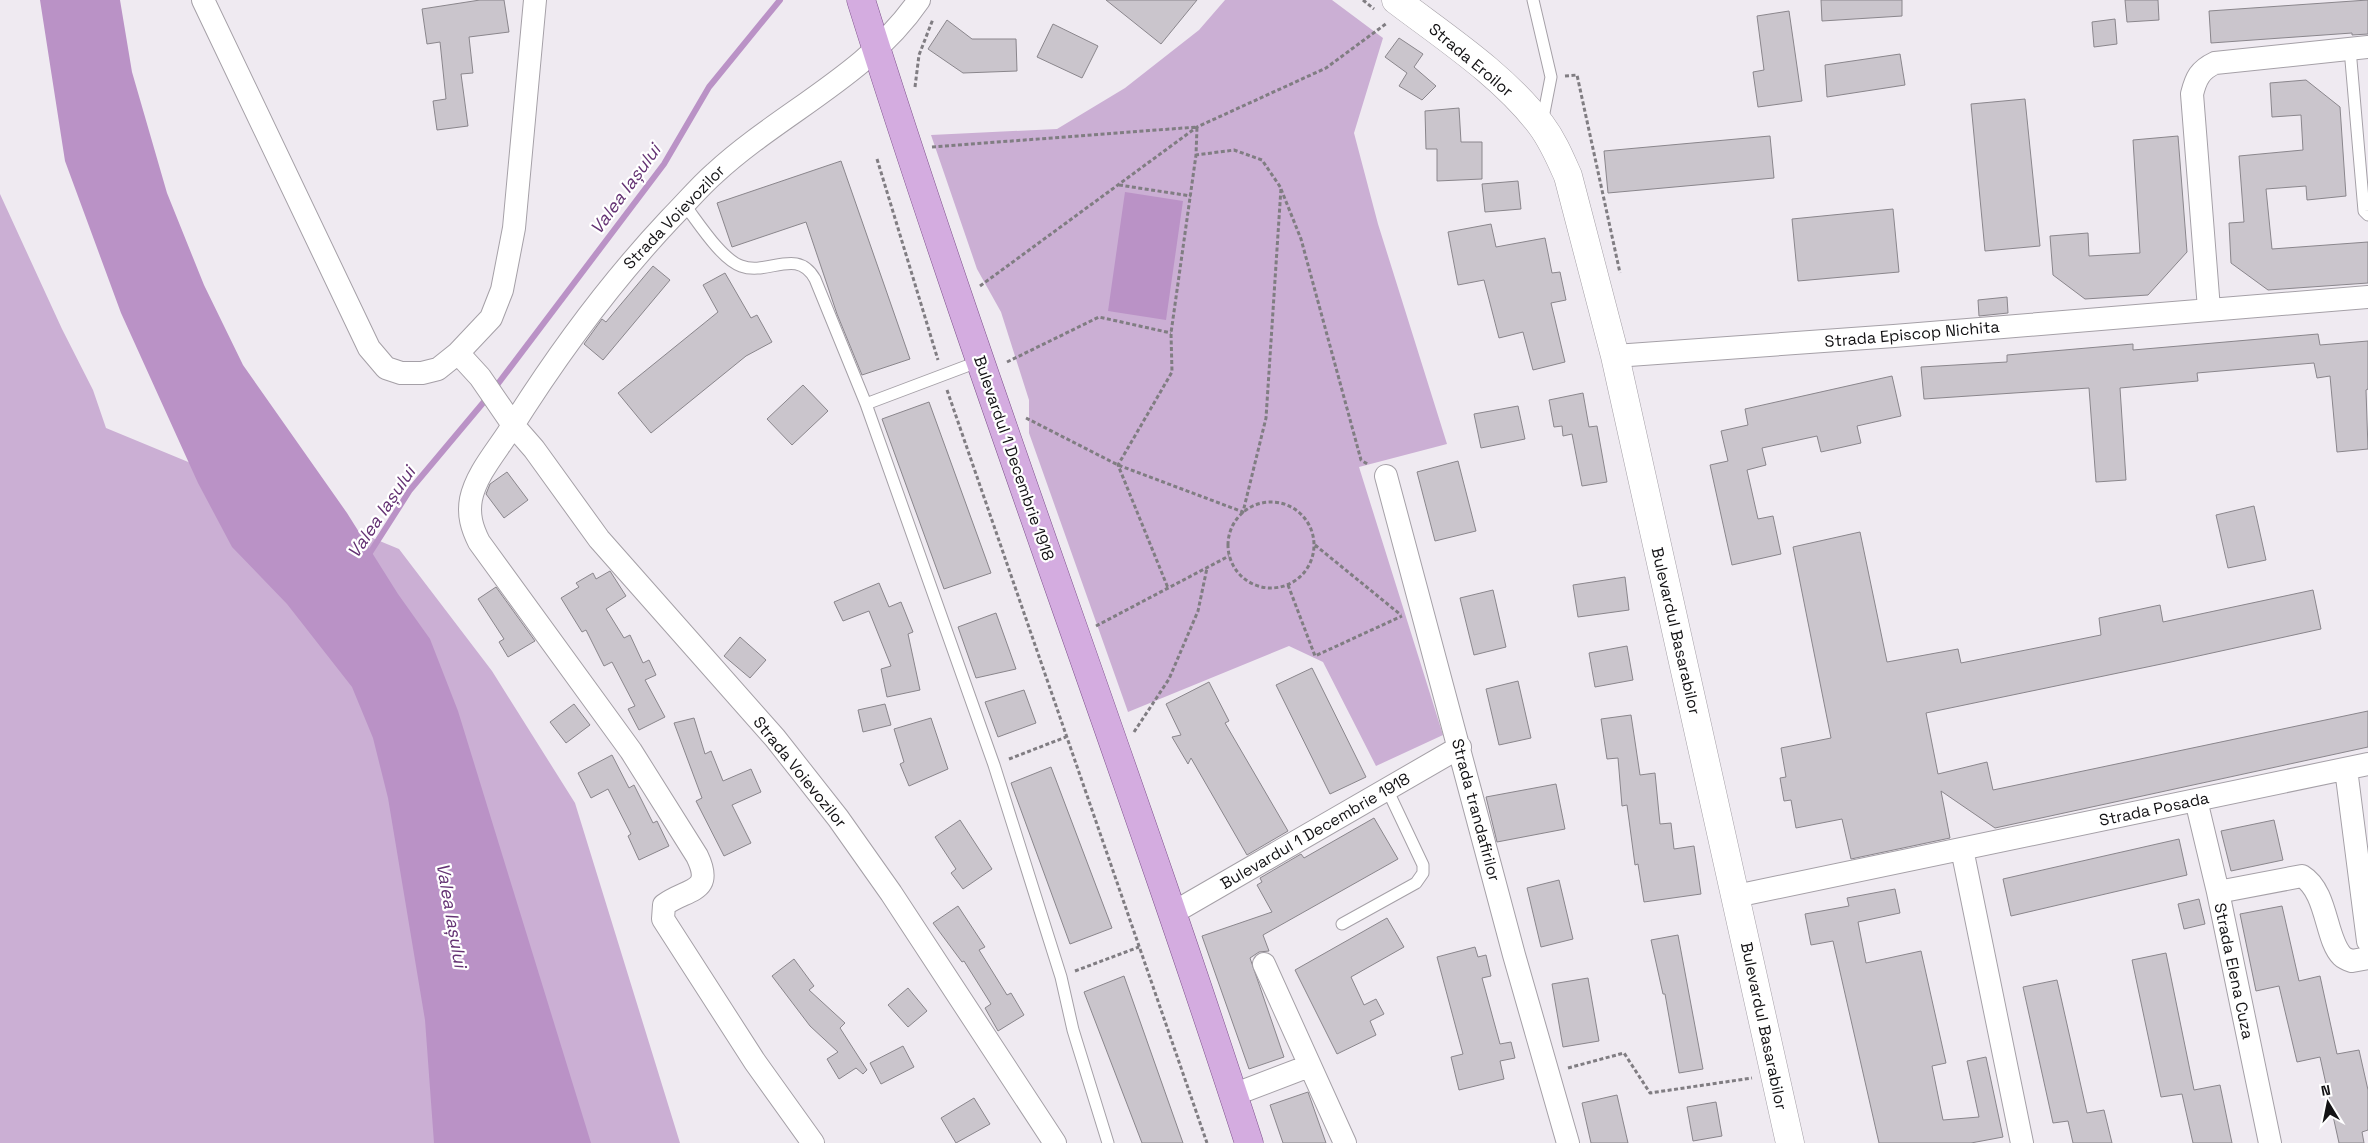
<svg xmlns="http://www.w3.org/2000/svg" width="2368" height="1143" font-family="'Space Grotesk',sans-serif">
<rect width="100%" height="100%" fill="#efeaf1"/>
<path fill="#cbafd4" d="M1225 0H1332L1383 38 1354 133 1378 224 1447 444 1359 467 1443 735 1376 766 1323 662 1289 646 1128 712 1029 433V400L1001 312 977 269 931 135 1057 129 1125 88 1199 30Z
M0 194 62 329 93 390 106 428 399 549 492 671 575 803 680 1143H0Z"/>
<path fill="#ba92c6" d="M40 0H120L132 72 167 193 204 285 243 365 347 513 398 594 430 639 458 711 591 1143H434L425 1020 388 798 373 738 352 687 287 604 232 547 198 483 121 313 65 161Z
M1125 192 1183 201 1166 320 1108 311Z"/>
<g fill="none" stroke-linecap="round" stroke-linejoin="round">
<path stroke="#ba92c6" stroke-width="6" d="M494 389 664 164 709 87 780 0
M366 559 410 490 488 397"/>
</g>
<path fill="#cac5cc" stroke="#8a868c" d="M480 0H504L509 32 469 37 473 73 461 74 468 126 437 130 433 101 446 99 440 42 427 44 422 9Z
M1106 0H1197L1161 44Z
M1821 0H1902V16L1822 21Z
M2125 0H2158L2159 20 2127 22Z
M2368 0V34L2352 35V33L2211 43 2209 11Z
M1789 11 1802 101 1758 107 1753 72 1764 70 1757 16Z
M2115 19 2117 44 2094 47 2092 22Z
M947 20 972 39H1016L1017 71 963 73 928 49Z
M1053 24 1098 46 1082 78 1037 57Z
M1399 38 1423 54 1414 67 1436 86 1422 100 1399 86 1407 73 1385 57Z
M1900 54 1905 85 1827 97 1825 65Z
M2306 80 2340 107 2346 196 2307 200 2306 186 2266 189 2272 249 2368 242V283L2268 290 2231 263 2229 223 2244 222 2239 156 2303 150 2301 115 2272 117 2270 83Z
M2025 99 2040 246 1985 251 1971 104Z
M1459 108 1461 142H1482V179L1437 181V149H1426L1425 111Z
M1770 136 1774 178 1608 193 1604 151Z
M2178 136 2187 252 2148 295 2085 299 2053 275 2050 236 2088 233 2089 256 2140 253 2133 140Z
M841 161 910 359 862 375 837 314 806 222 732 247 717 203Z
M1518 181 1521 209 1485 212 1482 184Z
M1893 209 1899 272 1798 281 1792 219Z
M1491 224 1496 247 1545 238 1552 273 1560 272 1566 300 1551 303 1565 362 1533 370 1523 332 1499 338 1484 280 1458 285 1448 232Z
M653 266 670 280 603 360 584 344 602 319 606 322Z
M725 273 751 318 757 315 772 342 746 356 651 433 618 393 718 312 703 285Z
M2007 297 2008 313 1979 316 1978 300Z
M2318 334 2320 345 2368 341V389L2366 390 2368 449 2337 452 2330 376 2317 378 2314 363 2197 373 2198 381 2120 388 2126 480 2096 482 2089 388 1924 399 1921 367 2007 362V355L2133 344V350Z
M1892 376 1901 416 1857 426 1861 443 1821 452 1817 436 1762 448 1766 465 1747 470 1758 519 1773 516 1781 554 1732 565 1710 465 1728 461 1721 431 1748 425 1745 409Z
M803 385 828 411 792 445 767 419Z
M1583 393 1589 427 1597 426 1607 482 1582 486 1572 434 1563 436 1562 426 1554 427 1549 400Z
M929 402 991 573 944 589 882 419Z
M1518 406 1525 439 1481 448 1474 414Z
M1458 461 1476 531 1435 541 1417 472Z
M507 472 528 500 504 518 486 494 490 484Z
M2254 506 2266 560 2228 568 2216 515Z
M1860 532 1887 662 1958 649 1961 663 2101 635 2099 618 2160 605 2163 622 2313 590 2321 629 2171 662 1926 713 1938 774 1987 762 1993 790 2368 711V747L1995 828 1941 791 1950 838 1851 859 1842 819 1796 828 1791 800 1784 801 1780 778 1786 777 1781 748 1831 738 1793 547Z
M610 571 626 596 606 609 624 638 630 635 643 663 649 660 656 675 645 680 665 717 639 730 628 709 635 706 612 662 604 666 586 630 582 632 561 598 579 587 576 583 593 573 596 579Z
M1625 577 1629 610 1578 617 1573 585Z
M879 583 889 607 901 602 913 632 908 634 920 690 887 697 881 669 891 666 869 611 843 621 834 602Z
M496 587 535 641 508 657 499 642 504 639 478 599Z
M1493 590 1506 647 1474 655 1460 598Z
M996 613 1016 669 976 678 958 627Z
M740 637 766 660 750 678 724 656Z
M1627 646 1633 680 1595 687 1589 653Z
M1312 668 1366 777 1330 794 1276 685Z
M1518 681 1531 738 1499 745 1486 689Z
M1209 682 1229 721 1225 723 1288 831 1247 855 1191 758 1188 764 1172 737 1181 735 1166 704Z
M1024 690 1036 723 998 737 985 702Z
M574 704 590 725 566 743 550 722Z
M885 704 891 725 863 732 858 710Z
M1631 715 1640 775 1655 773 1660 824 1671 823 1674 849 1694 846 1701 894 1644 902 1638 864 1635 865 1627 805 1622 806 1618 758 1607 759 1601 719Z
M694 718 705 754 711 751 723 781 751 769 761 792 732 805 751 843 724 856 696 801 702 798 674 723Z
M931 718 948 769 909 786 900 764 904 762 894 729Z
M612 755 629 788 634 785 653 823 657 821 669 846 639 860 628 836 631 834 608 789 591 798 578 773Z
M1051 767 1112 928 1070 944 1011 783Z
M1556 784 1565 829 1497 842 1486 797Z
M1374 818 1398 859 1263 935 1269 951 1259 952 1250 958 1284 1057 1249 1069 1202 936 1272 912 1257 885 1262 882 1260 878 1301 854 1304 858Z
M960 820 992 869 963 889 951 873 956 869 935 837Z
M2274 820 2283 860 2231 871 2221 831Z
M2179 839 2187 875 2011 916 2003 879Z
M1559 880 1573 939 1541 947 1527 888Z
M1895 889 1900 913 1858 922 1866 963 1921 951 1946 1063 1932 1066 1943 1120 1979 1117 1967 1061 1986 1057 2003 1137 1971 1143H1879L1833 941 1811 945 1805 914 1849 906 1847 898Z
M2199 899 2205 924 2184 929 2178 904Z
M958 906 985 947 979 950 1007 995 1011 993 1024 1015 998 1031 985 1008 991 1004 964 961 962 962 933 923Z
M2282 906 2299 981 2320 976 2337 1054 2359 1050 2368 1090V1130L2362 1132 2364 1143H2339L2320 1057 2297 1062 2279 986 2256 991 2240 914Z
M1387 918 1404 947 1351 977 1364 1005 1376 999 1384 1014 1370 1021 1376 1035 1337 1054 1295 970Z
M1678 935 1703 1069 1679 1073 1665 994H1663L1651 940Z
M1475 947 1478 957 1486 955 1491 976 1482 978 1500 1044 1511 1042 1515 1058 1500 1061 1504 1079 1459 1090 1451 1057 1463 1054 1437 957Z
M2166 953 2194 1090 2220 1085 2232 1143H2193L2182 1094 2161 1097 2132 960Z
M794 959 814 986 809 990 845 1023 840 1028 867 1070 863 1074 856 1068 839 1079 827 1059 838 1052 810 1026 772 976Z
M1124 976 1183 1143H1142L1084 992Z
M1588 978 1599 1041 1563 1047 1552 984Z
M2057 980 2087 1113 2104 1110 2112 1143H2073L2068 1121 2053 1123 2023 987Z
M908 988 927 1011 908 1027 888 1005Z
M903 1046 914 1067 881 1084 870 1063Z
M1308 1092 1326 1143H1283L1270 1105Z
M1617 1095 1628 1143H1591L1582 1103Z
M974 1098 990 1124 956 1143 941 1118Z
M1716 1102 1722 1136 1693 1141 1687 1107Z"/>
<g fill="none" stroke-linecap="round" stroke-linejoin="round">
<defs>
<path id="lane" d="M1533 0 1551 77 1542 123
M2350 49 2364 211 2368 215
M684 204C698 222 721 259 741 266 768 276 797 247 815 279L866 404 994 765 1061 977 1073 1030 1108 1143
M866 404 980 361
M1342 924 1416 883 1423 873V865L1387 789"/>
<path id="street" d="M203 0 369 348 386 368 401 373H422L438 369 458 353 480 377 513 425 534 449 599 539 775 738 838 818 891 893 1055 1143
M2209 309 2192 94C2196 78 2200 70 2215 63L2368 47
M458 353 491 318 502 290 514 228 535 0
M1615 356 1894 336 2368 297
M1386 476 1514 955 1568 1143
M2346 769 2368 941
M2196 800 2218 892 2270 1143
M1962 849 2022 1143
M2218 892 2302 876C2328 892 2325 939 2342 956 2344 958 2349 960 2352 961L2368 958
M1736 896 2368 764
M1171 914 1460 747
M1264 964 1345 1143
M1233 1095 1309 1066
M813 1143 755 1062 663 919 664 905C687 888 715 893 697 856L631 751 479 542C472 528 468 515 471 499 476 475 495 453 508 433 556 356 608 285 670 219 685 204 699 187 715 173 780 113 868 75 919 0"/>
<path id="secondary" d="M1396 0C1446 38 1503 75 1541 125 1553 141 1560 158 1568 176L1615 356 1790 1143"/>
<path id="primary" d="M861 0C981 384 1125 760 1249 1143"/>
</defs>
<use href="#lane" stroke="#a5a0a7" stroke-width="13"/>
<use href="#street" stroke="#a5a0a7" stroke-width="24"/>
<use href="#secondary" stroke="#a5a0a7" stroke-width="29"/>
<use href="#primary" stroke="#7e528c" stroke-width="29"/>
<path stroke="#807d82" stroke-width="3" stroke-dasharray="4 2.5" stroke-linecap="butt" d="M1363 0 1374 9
M1565 76 1577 75 1620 273
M915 87 919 55 933 19
M932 147 1197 127 1196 155 1171 333 1172 372 1118 465 1168 588
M877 159 938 360
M1119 185 1191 196
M1281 189 1301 239 1361 460 1369 465
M980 286 1197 127 1326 68 1387 23
M1007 362 1099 317 1171 333
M947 390 1207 1143
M1026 418 1118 465 1243 512 1266 418 1281 188 1262 160 1234 150 1196 155
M1228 545a43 43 0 1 1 86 0a43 43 0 1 1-86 0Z
M1315 545 1401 615
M1288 585 1315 656 1402 616
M1096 626 1229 556
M1134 732 1169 679 1198 611 1207 568
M1009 759 1066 737
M1075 971 1139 947
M1568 1068 1624 1053 1650 1093 1752 1078"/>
<use href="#lane" stroke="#fff" stroke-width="11"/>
<use href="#street" stroke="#fff" stroke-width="22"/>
<use href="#secondary" stroke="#fff" stroke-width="28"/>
<use href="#primary" stroke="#d4ace0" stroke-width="28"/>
</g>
<g text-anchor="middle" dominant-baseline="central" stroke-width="4.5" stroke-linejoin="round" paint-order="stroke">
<g font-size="16" fill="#131214" stroke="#fff">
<text transform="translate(1471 60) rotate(40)">Strada Eroilor</text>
<text transform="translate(674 217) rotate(-46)">Strada Voievozilor</text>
<text transform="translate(1912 334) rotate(-5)">Strada Episcop Nichita</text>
<text transform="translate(1014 458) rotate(71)">Bulevardul 1 Decembrie 1918</text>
<text transform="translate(1676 631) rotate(77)">Bulevardul Basarabilor</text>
<text transform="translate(800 772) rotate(51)">Strada Voievozilor</text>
<text transform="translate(2154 809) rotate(-12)">Strada Posada</text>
<text transform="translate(1476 810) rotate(75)">Strada trandafirilor</text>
<text transform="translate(1315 831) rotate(-30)">Bulevardul 1 Decembrie 1918</text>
<text transform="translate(2234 971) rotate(78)">Strada Elena Cuza</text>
<text transform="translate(1764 1026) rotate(78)">Bulevardul Basarabilor</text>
</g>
<g font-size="18" font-style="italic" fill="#643273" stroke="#fff">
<text transform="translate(625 189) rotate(-54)">Valea Iașului</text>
<text transform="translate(381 512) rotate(-56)">Valea Iașului</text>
<text transform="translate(452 915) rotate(80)">Valea Iașului</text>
</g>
</g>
<g transform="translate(2328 1103) rotate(350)" stroke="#ffffff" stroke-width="4" paint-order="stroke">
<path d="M0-4L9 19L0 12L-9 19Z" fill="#131214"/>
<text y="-8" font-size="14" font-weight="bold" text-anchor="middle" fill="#131214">N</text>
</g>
</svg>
